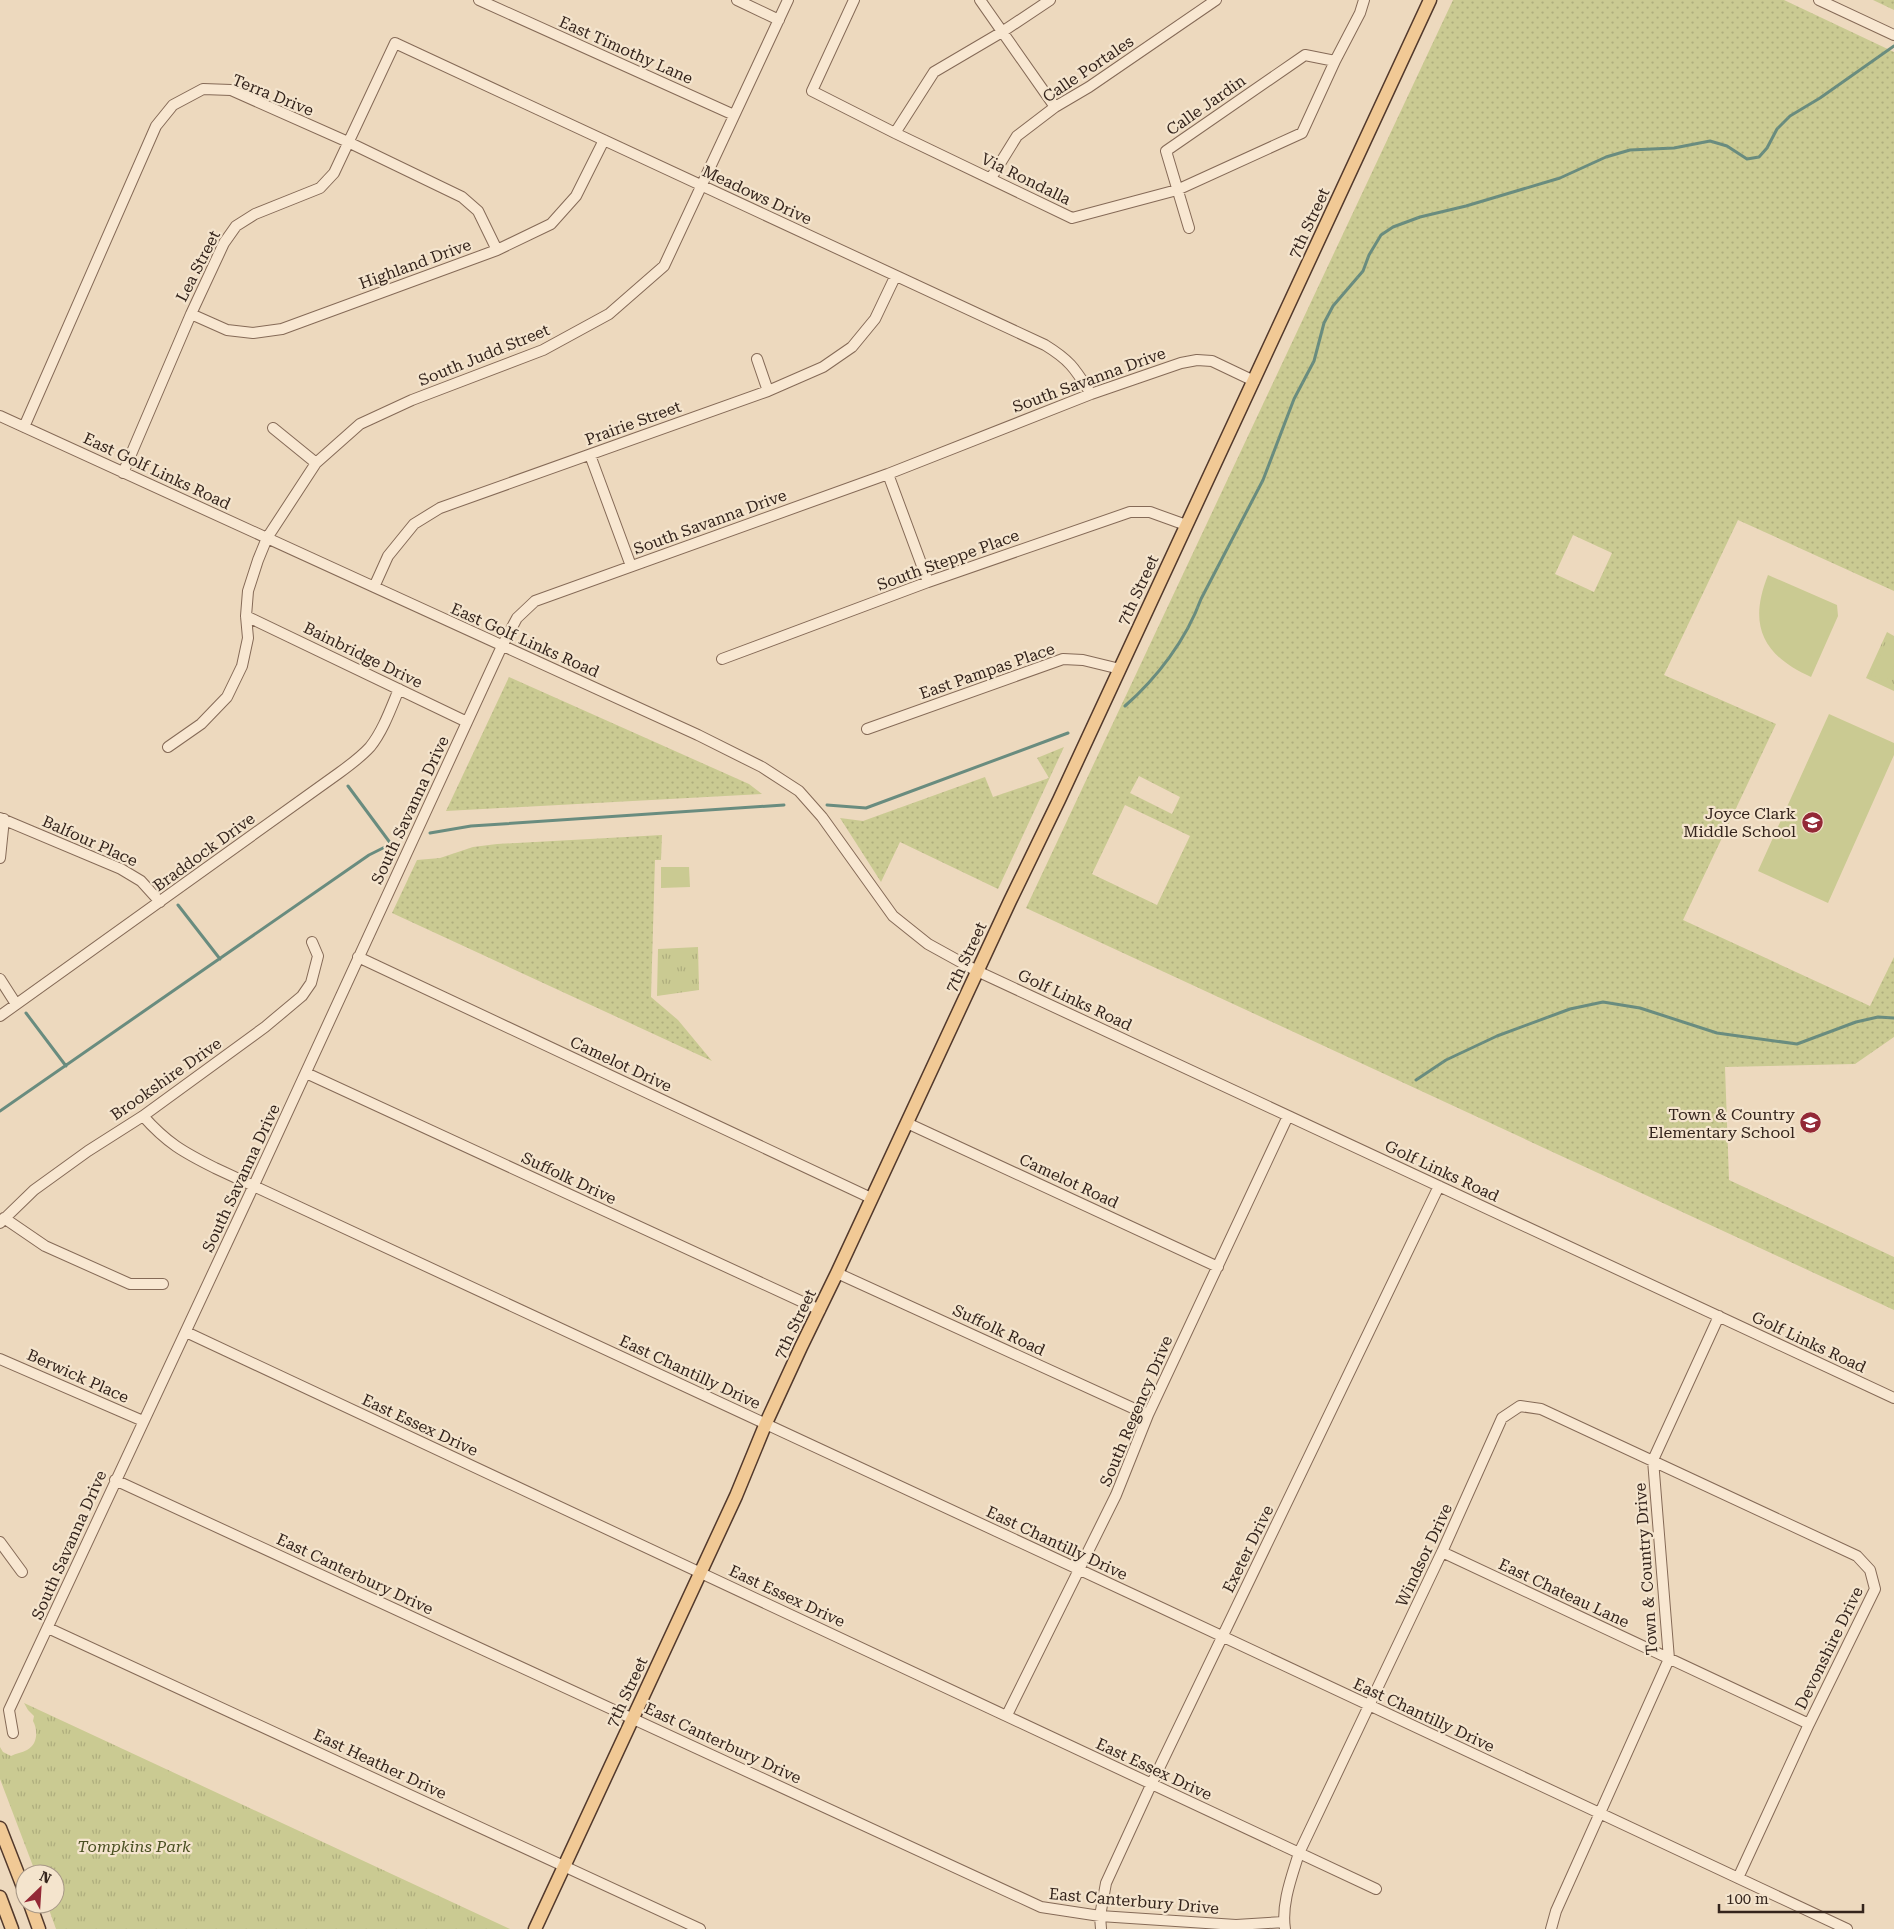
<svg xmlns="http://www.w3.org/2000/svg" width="1894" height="1929" font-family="'Roboto Serif',serif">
<defs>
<pattern id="grass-dots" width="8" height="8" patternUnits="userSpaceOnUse" patternTransform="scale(1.25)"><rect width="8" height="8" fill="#caca92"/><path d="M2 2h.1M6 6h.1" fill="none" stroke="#aead7d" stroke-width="1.8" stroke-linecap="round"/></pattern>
<pattern id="park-tufts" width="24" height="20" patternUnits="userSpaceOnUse" patternTransform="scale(1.25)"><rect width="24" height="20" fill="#caca92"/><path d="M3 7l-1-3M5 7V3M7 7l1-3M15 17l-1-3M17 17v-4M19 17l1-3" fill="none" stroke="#aead7d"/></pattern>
</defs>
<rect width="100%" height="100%" fill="#edd9be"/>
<path fill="url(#grass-dots)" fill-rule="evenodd" d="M1453 0H1784L1894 52V591L1738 520 1664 675 1776 724 1683 920 1870 1006 1894 957V1037L1855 1064 1725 1067 1729 1180 1894 1257V1310L1026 908ZM1573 535 1612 553 1594 592 1555 574ZM1139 776 1180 797 1172 814 1130 793ZM1125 805 1190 836 1157 905 1092 874Z
M1873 0H1894V10Z
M509 677 749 784 762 794 446 811Z
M1064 747 998 889 900 842 881 882 840 818 863 821 985 777 993 797 1049 778 1037 758Z
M662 835 661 860H655L651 997 678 1020 712 1061 392 913 417 860 440 858 473 847 497 844Z"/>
<path fill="url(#park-tufts)" d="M1887 632 1894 636V691L1866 678Z
M698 947 699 990 657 996 658 949Z
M24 1703 510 1929H56L47 1904H55V1874H36L0 1779V1747L3 1752 11 1756C16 1753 22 1753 27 1750 38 1744 38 1730 33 1721L34 1716 28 1710Z"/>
<path fill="#caca92" d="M1768 575 1837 605 1838 616 1811 677C1762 655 1748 625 1768 575Z
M1887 640 1894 643V665L1886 682 1871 675Z
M1829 714 1894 743V755L1828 903 1758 871Z
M661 867H689L690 887 661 888Z"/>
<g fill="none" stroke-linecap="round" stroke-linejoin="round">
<path stroke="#698c7f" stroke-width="3" d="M1125 706C1157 678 1186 640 1201 599L1263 480 1294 399 1314 361 1324 323 1333 306 1363 271 1369 255 1381 235 1393 227 1420 217 1466 206 1560 178 1606 157 1630 150 1674 148 1710 141 1727 146 1747 159 1759 157 1767 148 1777 129 1790 116 1820 98 1894 46
M827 805 866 808 1068 733
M430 833 471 826 784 805
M178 905 220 959
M26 1013 66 1066
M1416 1080 1446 1060 1497 1036 1570 1009 1603 1002 1640 1008 1717 1033 1797 1044 1856 1022 1878 1017 1894 1018
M0 1111 369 855 391 844 348 786"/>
<defs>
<path id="minor" d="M479 0 734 115
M737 0 779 20
M854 0 812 91 895 133 1072 218 1177 190 1302 133 1335 61 1360 13 1364 0
M980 0 1055 107
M1819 0 1894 35
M895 133 934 72 1002 32 1050 0
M991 178 1017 136 1055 107 1089 87 1216 0
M1189 228 1166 151 1305 55 1335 61
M191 314 227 330 253 333 282 329 497 250 551 224 576 196 604 140
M757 359 768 391
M0 416 698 735 762 767 799 791 822 817 893 916 928 944 977 971 1894 1398
M24 427 156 126 173 105 203 89 231 90 348 142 462 197 478 211 497 250
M273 428 316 463
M590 455 631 566
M123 473 191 314 224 243 236 226 255 214 320 188 334 173 395 43 1045 345C1071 361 1075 369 1091 394
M888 474 928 582
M374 587 388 556 414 524 440 508 768 391 823 367 852 347 875 319 895 277
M246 616 467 722
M722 659 928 582 1130 512H1150L1186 525
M867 729 1063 659 1083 660 1120 669
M168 747 201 724 227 697 242 666 248 638 246 616 248 591 258 560 267 538 316 463 360 424 412 400 543 350 609 314 664 266 788 0
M0 818 121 869 141 881 160 902
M0 858 4 819
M358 957 871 1198
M0 979 16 1004
M0 1016 339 773C350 765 361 757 370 747 383 731 391 708 399 689
M306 1073 820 1310
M143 1116C167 1143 183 1152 215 1168L1149 1602 1847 1929
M907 1123 1218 1267
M4 1218 45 1246 130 1284H163
M0 1223 34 1190 88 1151 143 1116 265 1027 302 996 311 983 318 956 312 942
M837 1273 1148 1415
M186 1332 1376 1889
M0 1359 143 1421
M115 1480 1041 1907 1100 1916 1236 1925 1284 1922
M0 1542 22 1572
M1442 1552 1809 1724
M48 1628 700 1929
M1007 1715 1116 1495 1148 1415 1288 1116
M13 1733 9 1710 254 1185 502 646 517 618 535 601 888 474 1091 394 1181 363 1197 360 1212 361 1254 381
M1101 1929 1100 1916 1106 1883 1151 1785 1439 1186
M1285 1929C1281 1904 1292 1876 1299 1853L1442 1552 1502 1418 1520 1406 1541 1409 1857 1556 1870 1570 1875 1589 1809 1724 1738 1878
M1551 1929 1556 1911 1669 1659 1653 1460 1719 1316"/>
<path id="major" d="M0 1828 25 1892
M0 1897 12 1929
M30 1904 39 1929
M535 1929 736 1496 766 1423 801 1347 837 1273 1010 901 1059 800 1430 0"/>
</defs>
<use href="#minor" stroke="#856a57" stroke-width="12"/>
<use href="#major" stroke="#52392c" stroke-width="15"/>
<use href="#minor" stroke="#f8e7d1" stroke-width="10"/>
<use href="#major" stroke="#f1c995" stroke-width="12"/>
</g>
<defs>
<symbol id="school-disc" viewBox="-11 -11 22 22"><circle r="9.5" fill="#932836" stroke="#f4e4cd"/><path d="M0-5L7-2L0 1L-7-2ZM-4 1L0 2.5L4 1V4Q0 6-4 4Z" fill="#fff"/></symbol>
</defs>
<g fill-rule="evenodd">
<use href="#school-disc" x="1800" y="810" width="25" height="25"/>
<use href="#school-disc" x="1798" y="1110" width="25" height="25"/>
</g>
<g text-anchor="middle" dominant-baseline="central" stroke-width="4.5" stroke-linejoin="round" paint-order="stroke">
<g font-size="16" fill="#34241c" stroke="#f4e4cd">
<text transform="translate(626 50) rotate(24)">East Timothy Lane</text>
<text transform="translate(1088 69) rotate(-34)">Calle Portales</text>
<text transform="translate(273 95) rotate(22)">Terra Drive</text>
<text transform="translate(1206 105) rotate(-35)">Calle Jardin</text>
<text transform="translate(1026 179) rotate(26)">Via Rondalla</text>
<text transform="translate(757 195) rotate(25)">Meadows Drive</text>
<text transform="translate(1309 223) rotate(-65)">7th Street</text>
<text transform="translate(415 264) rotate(-20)">Highland Drive</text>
<text transform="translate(198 266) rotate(-63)">Lea Street</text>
<text transform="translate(484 355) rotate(-22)">South Judd Street</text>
<text transform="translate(1089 380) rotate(-20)">South Savanna Drive</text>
<text transform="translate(633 423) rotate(-20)">Prairie Street</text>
<text transform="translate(157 471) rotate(25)">East Golf Links Road</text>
<text transform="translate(710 522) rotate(-20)">South Savanna Drive</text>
<text transform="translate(948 560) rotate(-20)">South Steppe Place</text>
<text transform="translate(1138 590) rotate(-65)">7th Street</text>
<text transform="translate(525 640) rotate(24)">East Golf Links Road</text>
<text transform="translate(363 655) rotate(26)">Bainbridge Drive</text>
<text transform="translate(987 671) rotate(-19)">East Pampas Place</text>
<text transform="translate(410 810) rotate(-65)">South Savanna Drive</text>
<text transform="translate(90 841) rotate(24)">Balfour Place</text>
<text transform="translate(204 852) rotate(-36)">Braddock Drive</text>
<text transform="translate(966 957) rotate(-65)">7th Street</text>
<text transform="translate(1075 1000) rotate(25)">Golf Links Road</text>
<text transform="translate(621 1064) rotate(25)">Camelot Drive</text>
<text transform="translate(166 1079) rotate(-35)">Brookshire Drive</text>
<text transform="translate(1442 1171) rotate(25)">Golf Links Road</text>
<text transform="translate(241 1178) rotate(-65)">South Savanna Drive</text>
<text transform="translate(569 1178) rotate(25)">Suffolk Drive</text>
<text transform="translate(1069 1181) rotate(25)">Camelot Road</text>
<text transform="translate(795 1324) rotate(-64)">7th Street</text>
<text transform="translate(999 1330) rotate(25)">Suffolk Road</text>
<text transform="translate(1809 1342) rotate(25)">Golf Links Road</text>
<text transform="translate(690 1372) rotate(25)">East Chantilly Drive</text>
<text transform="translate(78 1376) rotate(24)">Berwick Place</text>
<text transform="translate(1136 1411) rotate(-67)">South Regency Drive</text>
<text transform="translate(420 1425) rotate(25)">East Essex Drive</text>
<text transform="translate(1057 1543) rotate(25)">East Chantilly Drive</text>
<text transform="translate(69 1545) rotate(-66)">South Savanna Drive</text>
<text transform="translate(1248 1549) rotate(-64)">Exeter Drive</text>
<text transform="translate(1424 1555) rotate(-65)">Windsor Drive</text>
<text transform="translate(1646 1569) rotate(-94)">Town &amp; Country Drive</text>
<text transform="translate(355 1574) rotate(25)">East Canterbury Drive</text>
<text transform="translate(1564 1593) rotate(25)">East Chateau Lane</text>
<text transform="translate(787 1596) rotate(25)">East Essex Drive</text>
<text transform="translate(1829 1648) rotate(-64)">Devonshire Drive</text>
<text transform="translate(627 1692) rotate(-65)">7th Street</text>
<text transform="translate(1424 1715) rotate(25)">East Chantilly Drive</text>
<text transform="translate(723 1743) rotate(25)">East Canterbury Drive</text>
<text transform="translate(380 1764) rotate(25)">East Heather Drive</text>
<text transform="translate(1154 1769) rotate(25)">East Essex Drive</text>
<text transform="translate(1134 1901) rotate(5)">East Canterbury Drive</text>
</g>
<g font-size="16" fill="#34241c" stroke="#f4e4cd" text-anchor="end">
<text x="1796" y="813">Joyce Clark<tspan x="1796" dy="18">Middle School</tspan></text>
<text x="1795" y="1114">Town &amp; Country<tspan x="1795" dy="18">Elementary School</tspan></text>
</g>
<g font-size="16" font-style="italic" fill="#4a5022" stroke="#f4e4cd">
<text x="134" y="1846">Tompkins Park</text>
</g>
</g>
<g transform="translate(40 1889) rotate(25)"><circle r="24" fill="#f4e4cd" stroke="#a79786"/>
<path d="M0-4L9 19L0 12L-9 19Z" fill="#932836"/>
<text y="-8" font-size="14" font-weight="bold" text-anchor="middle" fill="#34241c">N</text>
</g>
<path d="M1719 1904v8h144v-8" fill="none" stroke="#34241c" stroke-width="2.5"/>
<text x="1726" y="1904" font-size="15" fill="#34241c" stroke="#f4e4cd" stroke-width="4" paint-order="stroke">100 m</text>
</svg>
